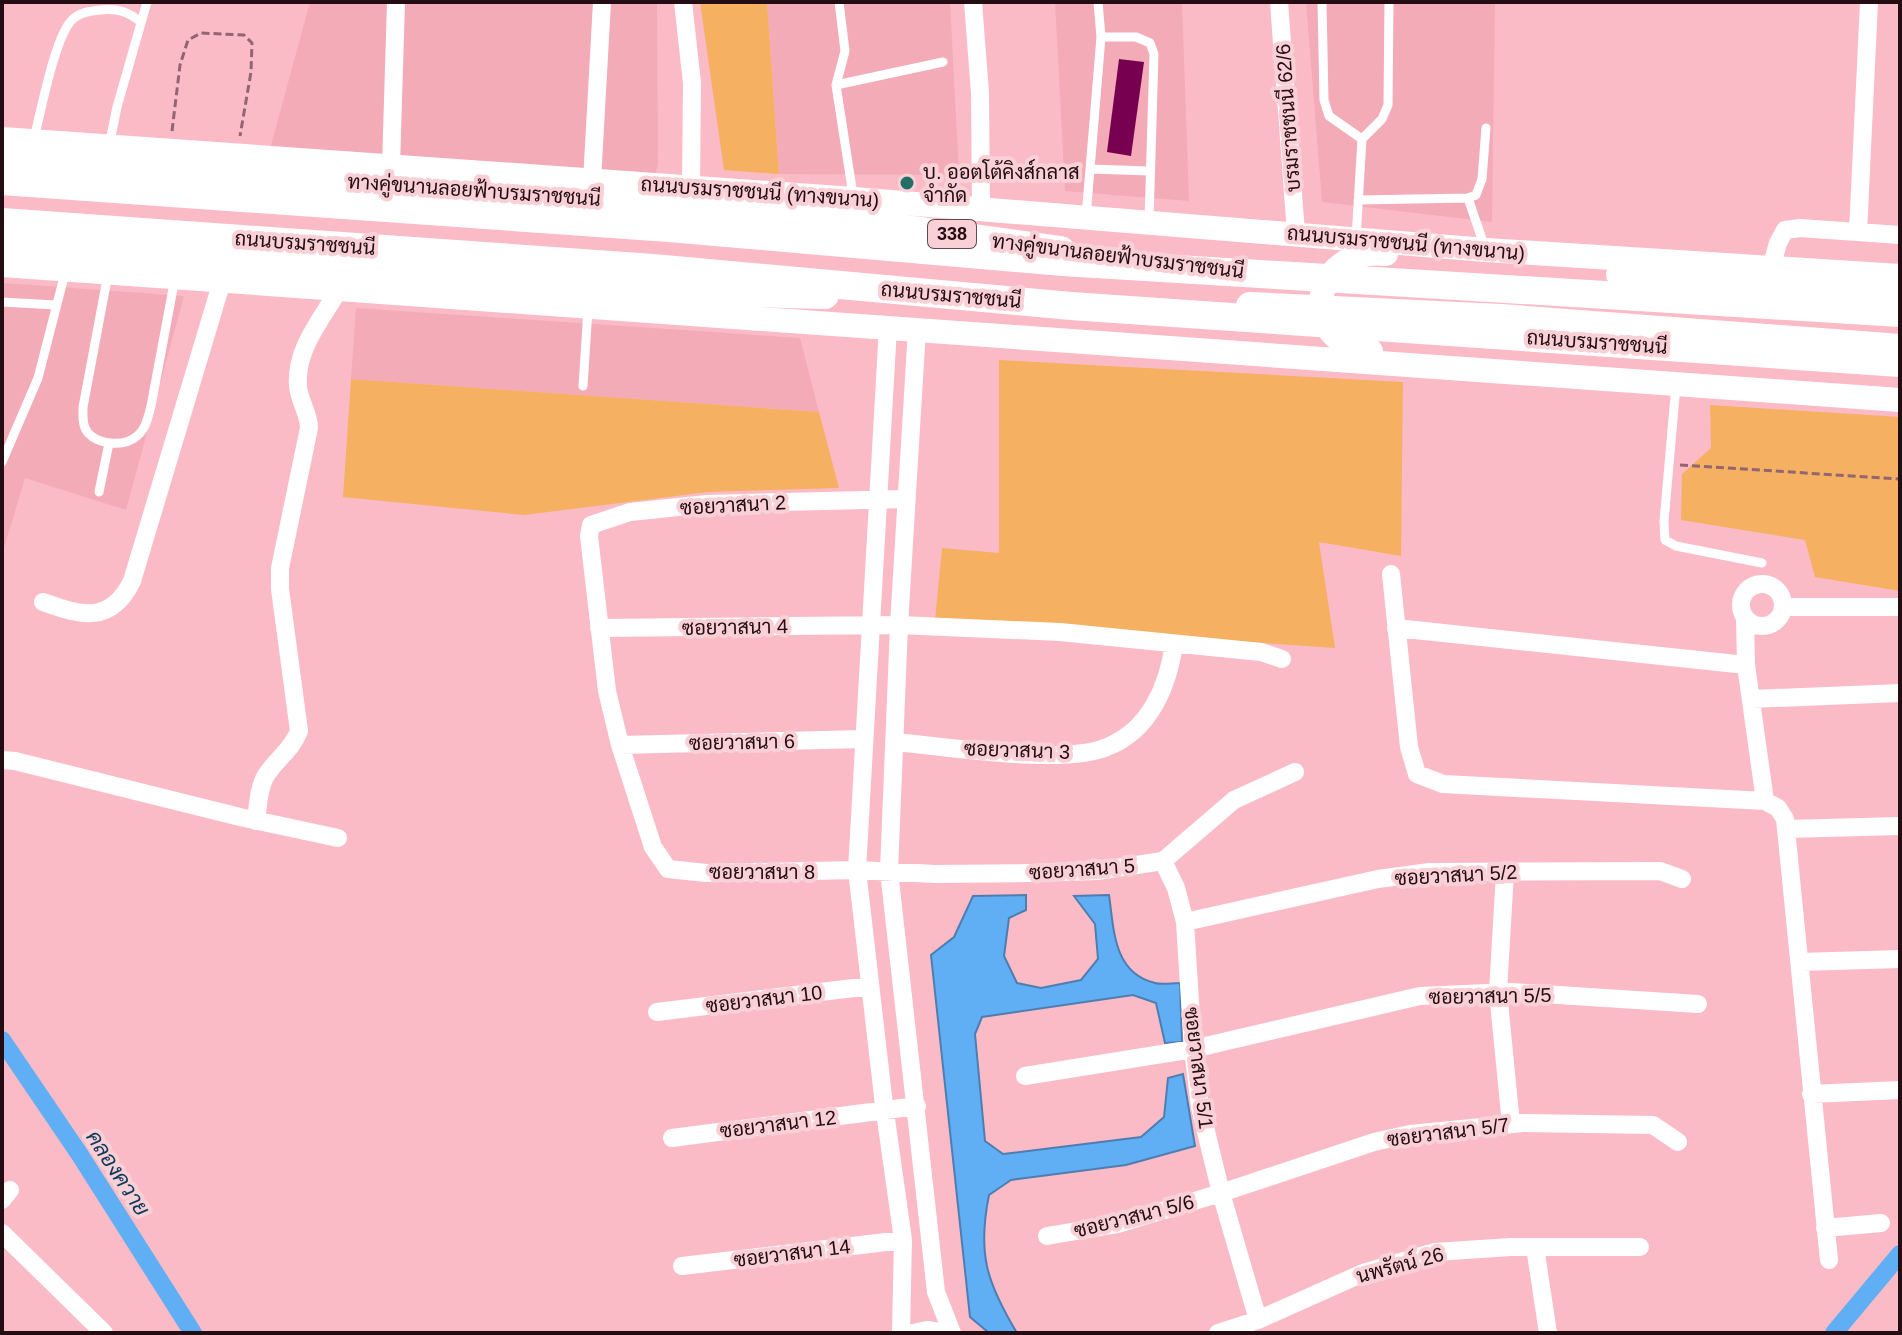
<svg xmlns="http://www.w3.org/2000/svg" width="1902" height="1335" font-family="Arial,Sarabun,sans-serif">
<rect width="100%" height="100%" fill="#fbbbc6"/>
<path fill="#f3abb8" d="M310 2H657L658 164 654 179 270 149Z
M767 2H950L959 175 779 174Z
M1055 2H1182L1189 201 1065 191Z
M1306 2H1495L1492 222 1322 202Z
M2 283 184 296 126 510 25 478 2 555Z
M356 308 800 338 819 412 351 379Z"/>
<path fill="#f5b062" d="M700 2H767L779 174 724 170Z
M999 360 1403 382 1401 556 1319 542 1335 648 935 620 942 548 999 553Z
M351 379 819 412 839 488 708 492 524 515 343 497Z
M1710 405 1900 417V591L1815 577 1805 540 1681 520 1682 474 1711 448Z"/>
<path fill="#60aef4" stroke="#4e7eb0" stroke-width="2" d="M1026 895V910L1009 918 1004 956 1017 983 1041 988 1081 980 1098 959 1095 924 1074 896 1109 895C1114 929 1113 973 1155 983 1162 985 1172 983 1180 983L1182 1042 1165 1043 1156 1003 1133 995 982 1017 975 1034 985 1141 1003 1154 1141 1137 1164 1117 1168 1078 1183 1074 1195 1146 1126 1165 1011 1180 989 1195C977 1254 987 1283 1017 1333H989L970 1317 931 955 954 937 973 896Z"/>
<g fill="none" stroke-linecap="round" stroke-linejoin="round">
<path stroke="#60aef4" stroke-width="18" d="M2 1040 80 1155 193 1333
M1834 1333 1900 1254"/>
</g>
<path fill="#780051" d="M1119 59 1144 62 1131 156 1107 152Z"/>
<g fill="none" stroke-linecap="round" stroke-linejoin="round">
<path stroke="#92666e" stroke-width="3" stroke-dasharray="8 4" stroke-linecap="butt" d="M172 131 180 65 188 40 201 33 244 35 252 43 251 72 240 136
M1680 465 1900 479"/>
<path stroke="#fff" stroke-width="9" d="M839 2 845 51 836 85 853 195
M1322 2 1324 100 1329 116 1362 139
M1101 37H1136L1150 43 1154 54 1149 220
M836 85 943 62
M34 138C41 112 55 36 72 20 80 12 91 11 101 10 118 8 128 12 141 22
M109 146 117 107 147 2
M1090 169 1150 171
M1468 198 1485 248
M1358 200 1468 198 1476 195 1482 179 1486 128
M1086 217 1101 37 1098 2
M1356 239 1362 139 1382 119 1388 105 1389 2
M108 274 83 407C83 416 82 426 88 433 99 445 125 447 137 436 146 429 148 417 151 406L175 278
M2 302 56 305
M1676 385 1664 521 1665 540 1676 546 1762 563
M583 386 588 309
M2 462 38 378 65 273
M99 492 109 443"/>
<path stroke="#fff" stroke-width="18" d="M683 2 692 83 691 188
M973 2 980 93 981 208
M1279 2 1296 234
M391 166 396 2
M592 181 602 2
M1858 232 1869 2
M1771 268 1778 243 1785 230 1800 228 1900 235
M888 327 857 870 884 1105 903 1240 901 1333
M917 329 899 625 889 871 936 1292 952 1333
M906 499 707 504 630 512 591 525 589 536 607 691 620 745 653 847 668 869 706 873 857 870 935 874 1031 873 1097 871 1163 861 1234 800 1295 772
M1391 574 1409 747 1417 774 1443 784 1765 801
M1741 605a21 21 0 1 1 42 0a21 21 0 1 1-42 0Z
M43 602C82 616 111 624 132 581L222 281
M1783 607H1900
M1745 618 1746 665 1765 801 1778 808 1785 819 1829 1260
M599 628 899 625 1060 632 1261 652 1282 659
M1396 628 1746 665
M1751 699 1900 693
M894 742C945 746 1063 766 1107 747 1150 730 1168 686 1174 644
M620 745 864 739
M2 760 15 761 240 817 338 838
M256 821C258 807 258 790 265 777 275 760 292 750 299 731L280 589V568L309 428C309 413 299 401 298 386 295 349 322 319 339 289
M1786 829 1900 826
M1163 861 1176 888 1185 922 1193 1049 1200 1107 1221 1193 1258 1320
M1505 872 1498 992 1511 1124
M1185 922 1378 879 1430 872 1660 871 1682 879
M1800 962 1900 959
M657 1012 870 986
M1025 1076 1193 1049 1420 996 1511 992 1698 1004
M1811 1094 1900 1090
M672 1138 917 1106
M2 1200 10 1190
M1825 1228 1881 1223
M2 1233 104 1333
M1047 1236 1118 1224 1221 1193 1374 1142 1410 1134 1523 1123 1653 1125 1678 1142
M1535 1247 1548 1333
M682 1266 903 1240
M913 1333 927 1330 946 1333
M1218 1333 1258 1320 1363 1273 1435 1252 1511 1247H1640"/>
<path stroke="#fff" stroke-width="24" d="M2 139 854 199 1486 250 1900 276
M2 265 1900 400
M1618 275 1900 295
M1371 351C1294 343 1311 246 1386 254"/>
<path stroke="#fff" stroke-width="28" d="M2 157 722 208 848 221 1061 250
M2 244C276 263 550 289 825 295
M1250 306 1501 318 1900 348"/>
<path stroke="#fff" stroke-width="28" d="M2 181 669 228 1063 262 1900 313
M2 222 653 268 1071 306 1900 363"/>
</g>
<circle fill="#246e68" stroke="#f8d0d6" stroke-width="3" cx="907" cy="183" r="8"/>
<g text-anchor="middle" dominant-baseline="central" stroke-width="8" stroke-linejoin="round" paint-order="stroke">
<rect fill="#f8d0d6" stroke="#63484d" stroke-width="2" x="928" y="220" width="48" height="28" rx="6"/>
<g font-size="18" font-weight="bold" fill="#230d12">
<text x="952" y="234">338</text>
</g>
<g font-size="20" fill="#230d12" stroke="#f8d0d6">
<text transform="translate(1288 118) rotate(-94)">บรมราชชนนี 62/6</text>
<text transform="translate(474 190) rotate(4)">ทางคู่ขนานลอยฟ้าบรมราชชนนี</text>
<text transform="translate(760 192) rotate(4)">ถนนบรมราชชนนี (ทางขนาน)</text>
<text transform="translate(305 243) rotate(4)">ถนนบรมราชชนนี</text>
<text transform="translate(1406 243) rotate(5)">ถนนบรมราชชนนี (ทางขนาน)</text>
<text transform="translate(1118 256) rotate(7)">ทางคู่ขนานลอยฟ้าบรมราชชนนี</text>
<text transform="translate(951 295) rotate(5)">ถนนบรมราชชนนี</text>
<text transform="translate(1597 342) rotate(4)">ถนนบรมราชชนนี</text>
<text transform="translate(733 505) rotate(-3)">ซอยวาสนา 2</text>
<text transform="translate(735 627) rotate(-1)">ซอยวาสนา 4</text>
<text transform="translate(742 742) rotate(-1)">ซอยวาสนา 6</text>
<text transform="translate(1017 750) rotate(2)">ซอยวาสนา 3</text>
<text transform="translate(1082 869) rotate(-4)">ซอยวาสนา 5</text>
<text x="762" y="872">ซอยวาสนา 8</text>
<text transform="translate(1456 875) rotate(-3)">ซอยวาสนา 5/2</text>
<text transform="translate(1490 996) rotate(-1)">ซอยวาสนา 5/5</text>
<text transform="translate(764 999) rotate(-7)">ซอยวาสนา 10</text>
<text transform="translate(1199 1068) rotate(83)">ซอยวาสนา 5/1</text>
<text transform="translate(778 1124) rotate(-7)">ซอยวาสนา 12</text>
<text transform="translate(1448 1132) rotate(-7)">ซอยวาสนา 5/7</text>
<text transform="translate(1134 1216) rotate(-14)">ซอยวาสนา 5/6</text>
<text transform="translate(792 1253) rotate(-7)">ซอยวาสนา 14</text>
<text transform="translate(1400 1265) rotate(-15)">นพรัตน์ 26</text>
</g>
<g font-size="20" fill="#230d12" stroke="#f8d0d6" text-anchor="start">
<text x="923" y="172">บ. ออตโต้คิงส์กลาส<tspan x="923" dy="23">จำกัด</tspan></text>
</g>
<g font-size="22" font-style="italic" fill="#0f395c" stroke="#f8d0d6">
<text transform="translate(118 1173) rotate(57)">คลองควาย</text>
</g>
</g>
<rect width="1902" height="1335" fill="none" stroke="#230d12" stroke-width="8"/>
</svg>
